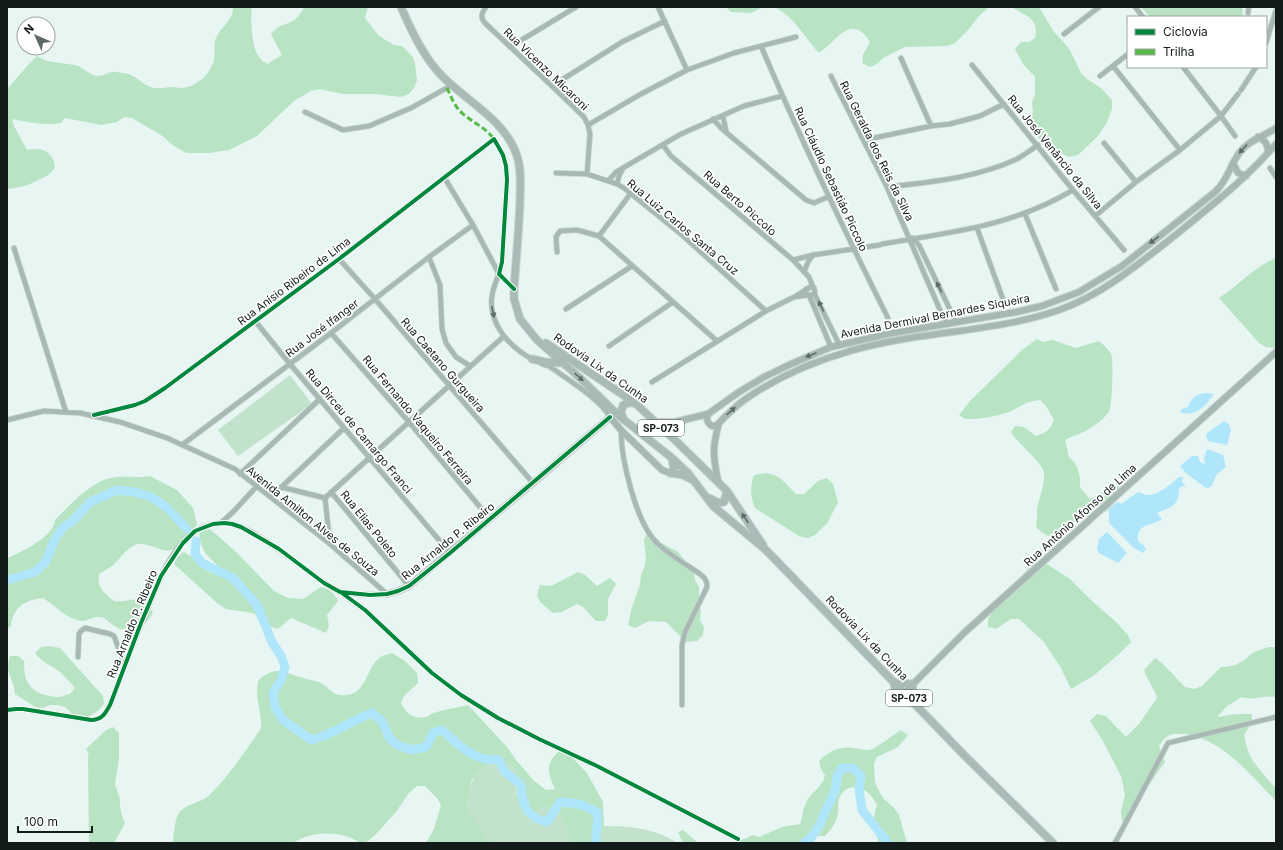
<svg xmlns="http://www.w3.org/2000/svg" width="1283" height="850" font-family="Inter,sans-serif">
<rect width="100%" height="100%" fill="#e7f5f3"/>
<path fill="#c2e2cb" d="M290 375 312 404 238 456 218 430Z
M496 763H505L513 768 518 775 516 794 529 817 541 809 549 807C568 820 564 825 570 843H491C484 833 468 815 467 803 467 799 469 794 470 790 473 773 481 769 496 763Z
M606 826C630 826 657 829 677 843H589L604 827Z"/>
<path fill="#b8e4c4" d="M233 7H252C250 17 252 43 256 52 259 58 262 61 267 64L282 55 271 34C282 19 294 29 304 7H368L365 18 379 36 394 45 402 46 413 57 415 64 417 80 414 88 409 94 401 97 375 94H343L319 89 311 91 294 101 257 136 229 150 209 153H186L171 144 164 137 132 118 124 117 117 122 101 125 65 118 61 123C44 126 28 122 12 119L14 126 27 150C42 147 53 151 55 167 51 174 46 177 38 180 35 181 33 183 30 184 22 187 15 188 7 189V89L28 65 37 56C48 64 65 62 78 66 85 69 90 75 97 76 103 76 107 73 112 72 116 71 120 73 124 73 135 74 141 84 151 87 158 90 164 87 172 87 177 87 182 89 187 87 200 84 211 72 214 60 215 54 214 47 215 41 218 28 233 23 233 7Z
M726 7H763L751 13 731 12Z
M774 7H989L978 17 969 29 955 43 947 46 905 47 883 58 877 64 870 67 862 63 863 55 870 42C851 12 837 41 819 53 804 37 794 16 774 7Z
M1012 7H1039L1054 32 1067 46 1071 52 1081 73 1087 79 1101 88 1112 100V109L1106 124 1098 136 1078 155 1069 157 1048 148 1036 135 1031 120 1033 111 1032 102 1035 95V77L1023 64 1015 49 1021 42H1029L1035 38C1040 18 1025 16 1012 7Z
M1141 7H1242L1243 15 1242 17H1150Z
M1276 258V348L1266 347 1259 343 1219 298C1239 285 1254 267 1276 258Z
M1037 339 1043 342 1053 340 1076 348 1099 341C1102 344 1109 349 1111 354 1114 360 1112 407 1109 412 1103 420 1088 431 1079 434 1074 436 1070 437 1065 440L1069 457 1075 463 1078 470 1080 478V487L1090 499 1117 485 1123 489 1120 497 1107 511 1083 517 1070 525 1058 537C1048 537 1043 534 1036 527 1037 521 1037 515 1037 509 1039 498 1047 481 1043 470 1039 459 1018 444 1011 432L1015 426 1024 427 1036 436C1046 433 1050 430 1054 420L1046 406 1040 400C1027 401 1022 406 1011 411 1003 415 976 420 968 419 964 419 962 417 959 415L970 401 1022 350Z
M766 473C781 475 786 484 796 494H804L818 481 827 478 833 484 838 502 828 522 815 535 808 538 799 536 755 508C750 496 750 486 754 475Z
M150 476 177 490 193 508 197 524C189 536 177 556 160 549 153 547 145 543 138 544 127 546 120 560 112 566 108 569 103 571 99 574 98 582 99 587 104 592 106 594 108 597 111 599 120 606 132 596 142 601 147 604 150 608 153 613 143 630 130 637 113 625 109 622 105 617 100 617 94 616 88 621 82 621 66 619 56 606 43 598 25 600 13 607 11 626L7 629V559C23 550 49 540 55 522L54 521C70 505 93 479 116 477 128 476 137 478 150 476Z
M199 528 210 529 235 551 274 591 288 598 303 599 321 587C330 590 334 592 338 601L327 615 329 626 326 633 291 618 278 629 271 627 253 613 226 609 217 603 174 564 177 557 184 552 198 561 209 572 218 575 217 565 205 553 200 541Z
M648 530 658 541 678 552 694 571 695 580 699 587V603L701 611 700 620 704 627 703 635 697 641 686 642 666 622 649 621 635 628 628 625 632 607 640 585 641 575 644 568 646 559 644 540Z
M1042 561 1070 579 1091 600 1116 622 1128 635 1131 642 1118 655 1093 676 1071 689 1061 668 1044 642 1019 619H1011L996 629 988 627V619L991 614 1006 599 1027 569 1033 562Z
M578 572 585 575 597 586 610 578 616 584 608 599V614L605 621H596L583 607 577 604 562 612 553 613 540 602 537 595 540 585 551 586Z
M49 646 60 648 103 696 104 704 99 710 85 719 76 717 65 707 57 705H50L43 708 35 707 15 694C14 677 4 675 10 656H18L24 661C24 679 27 689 45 695 48 695 52 697 55 697 59 698 65 695 70 694L75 688C71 683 65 677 60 672 51 665 41 662 35 653L41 647Z
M1269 647H1276V697C1264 695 1254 701 1242 697L1227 706 1217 717 1236 714H1252V722L1244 735C1248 753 1249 757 1261 771 1266 777 1270 783 1276 788V801C1251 776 1223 739 1185 734 1180 734 1174 733 1170 735 1165 737 1162 742 1159 746L1165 762 1139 799 1130 821H1122L1121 811 1125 795 1121 776 1103 741 1090 721 1097 714 1106 716 1126 737 1139 724 1157 698C1155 688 1147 681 1144 670L1155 658 1161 662 1185 687 1195 689 1202 686 1221 667C1230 667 1238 665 1246 659 1248 657 1250 654 1253 653 1258 650 1263 649 1269 647Z
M392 653 405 661 417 673 418 683 404 696 401 703C405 713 415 720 426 717 429 716 431 713 434 713 445 709 457 708 468 705L507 747 517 761 533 780 546 790 555 789C548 773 545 765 558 752H567L587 773 603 802 604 828 599 834 589 843H570C564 825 568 820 549 807L541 809 529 817C523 811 518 805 517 796 515 786 522 775 512 767 499 757 480 768 472 780 470 784 470 790 469 795 468 798 467 800 467 804 470 816 484 832 491 843H426L434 829 441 805 437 798 425 786H417L409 793 396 812 376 834 368 841 360 843C341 830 312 831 293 843H173C173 836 175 819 179 813 184 805 198 803 206 798 224 783 242 755 256 736L261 728V720L257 695 258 681C276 664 284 673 303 678 309 680 315 680 321 683 332 689 332 697 347 695 366 693 366 670 378 659 382 655 387 655 392 653Z
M113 727 119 733V758L115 784 120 799V807L122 816 125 823 114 843H89L88 755 89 754 86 749 106 730Z
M901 730 908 735 898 747 877 757 874 764 875 782 878 789 883 798 894 808 899 815 907 843H879C874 830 872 818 877 805 875 802 873 797 870 795 861 785 846 784 840 797 837 802 839 806 838 812 837 821 832 829 825 836H809L798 843H735L753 835 759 837 782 827 800 824C803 817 802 810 806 803 811 791 822 789 825 775L821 769 819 761C829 751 840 746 853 748 859 748 863 751 869 750 876 749 894 734 901 730Z
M683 830 698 843H683L678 832Z"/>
<path fill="#afe6fb" d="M1206 393 1214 394C1206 405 1196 418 1180 412L1182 409 1188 407C1192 396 1196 395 1206 393Z
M1224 421 1229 424 1231 430 1227 445 1208 441 1206 437 1207 433Z
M1207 449 1223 455 1226 467 1217 474 1211 487 1206 488 1187 474 1180 466 1192 456H1198L1200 462 1205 464 1204 458Z
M1179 477H1183L1182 482 1186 487 1182 486 1179 489C1179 506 1171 507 1157 513L1162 519C1154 526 1136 522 1138 541L1143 545 1146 549 1143 553 1134 548 1109 523V509L1117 502 1121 504 1138 492C1141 492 1144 495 1147 495 1158 496 1172 483 1179 477Z
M1107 532 1127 553 1118 563 1099 553 1097 549 1099 539Z"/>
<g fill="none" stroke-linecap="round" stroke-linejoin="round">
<path stroke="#afe6fb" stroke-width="9" d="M196 541 195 554 202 563 233 578 257 605 272 642 281 656 285 667 281 680 273 693 275 707 283 720 311 740C335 734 350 721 372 713L382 721 390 739 397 745 412 750 426 747 434 732 442 730C460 746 473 761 499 760L504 771 521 785C523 805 525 817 547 822L560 802C577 803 582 804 597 812 599 823 595 832 596 843
M7 580 35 572 45 563 55 539 62 529 75 519 90 502 117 490 134 492 151 497 167 508 187 529
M804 843 811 838 819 826 836 788 837 776 842 768H853L861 776 859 789 862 810 888 843"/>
<defs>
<path id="street" d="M486 7C481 14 480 18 486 24L552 86 584 117 588 125 590 134 587 174
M658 7 687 70
M1135 7 1143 17
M1248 13 1249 7
M1064 34 1099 7
M1266 43 1276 10
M761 46C800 138 843 228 888 318
M510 47 576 7
M901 58 931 126
M972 65 1073 190 1124 250
M1113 66 1180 150
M1183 67 1221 116 1235 136
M831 76 887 187 946 324
M1100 76 1128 54
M552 86 622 42 665 21
M1241 90 1256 67
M305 112 343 130 369 126 411 108 452 85
M723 116 726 131
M713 119 721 128 806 200 814 203 828 197
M588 125 641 94 687 70 734 53 796 37
M864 140 931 126 950 124 980 116 1004 104
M1104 143 1136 182
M663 145 671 156 793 260 809 277 813 287
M1270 168 1276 177
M556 173 587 174 617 184 624 188 682 235 766 311
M444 177 473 225 499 274C496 281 493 288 492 296 488 324 510 348 534 360
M608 181 616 172 681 134 744 106 782 96
M617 184 619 176 623 168
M887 187C930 182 977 178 1017 159 1024 155 1031 150 1038 145
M1025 214 1056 289
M1095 216 1136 182 1180 150 1221 116 1238 94
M977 228 1004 302
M599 236 631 193
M912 238 919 245 956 322
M882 244C951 232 1011 227 1073 190
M14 248 66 412
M557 252 556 237 560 231 577 230 599 236 717 341
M429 257 440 285 442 329 446 343 456 357 470 366
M339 259 375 299 533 483
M793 260 813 255 880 245
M804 272 808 262 813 255
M814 293 839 344
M809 295 831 347
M796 296 810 287 814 288 815 292 813 295H809L806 293V289
M566 309 632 266
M255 321 290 364 450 553
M331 333 409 422 490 519
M609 346 673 302
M542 364 549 366C567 379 600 399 610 417
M652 382 766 311 794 297 809 295
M94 415 135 405 145 401 165 388 339 259 494 139 503 155 506 166 507 180 502 262 499 274 514 289
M7 420 44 411 80 413 120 422 167 438 235 469 330 544 387 594
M621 430C621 459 636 523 657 543 668 554 687 565 700 574 705 578 707 580 707 587L685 632 682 645V705
M182 445 331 333 429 257 473 225
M240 474 320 399
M281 487 325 498
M331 492 409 586
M271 497 344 428
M325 498 503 337
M325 498 330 544
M221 523 233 512 257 486
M341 593 365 610 432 673 461 695 498 718 539 739 597 766 738 839
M78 657 79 634 81 631 85 628 110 634 114 636 125 666
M7 710 16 709H23L91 720C102 720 105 714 110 705 123 671 135 637 150 603 159 580 169 555 187 538 197 528 212 522 226 523 244 524 274 546 289 557 302 565 328 589 342 592 357 595 372 595 387 594
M1115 843 1168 743 1276 717"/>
<path id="secondary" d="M1276 128C1263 137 1249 140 1240 152 1229 166 1229 179 1215 192L1122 266 1079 292 1042 306 1016 312 887 334 831 347 791 364 764 377 739 392 708 414C706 420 707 423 712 426H716C720 423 723 418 727 415 734 408 742 401 750 396 780 376 815 361 850 351 917 331 993 333 1059 310 1104 294 1141 262 1178 233 1212 205 1247 178 1276 144
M1258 137C1266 140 1268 145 1268 153
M1233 163 1238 173 1246 176
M654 422H675L708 414
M718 481C713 456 712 448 719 423
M387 594 398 591 409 586 533 483 610 417 621 430 662 470 670 473
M902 695 965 632 1276 352"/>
<path id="primary" d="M401 7C412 32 424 58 443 77 468 102 506 121 517 156 522 170 520 186 520 201 519 230 516 259 514 289V299L520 319 537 340 580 378 618 415 672 458 688 473 713 506 767 551 965 756 1053 843
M546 343 635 403 677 442 727 491 763 545
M532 359 545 362 563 363
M623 418 621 412 623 405 628 403H635
M672 459 674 469 670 473 683 475 691 479
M709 498 719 503 724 502 727 491
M894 683 913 684 912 694 915 704C906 702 894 693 894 683Z"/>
</defs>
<use href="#street" stroke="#c6d1cf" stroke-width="6"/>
<use href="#secondary" stroke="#c6d1cf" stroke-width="8"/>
<use href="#primary" stroke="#c6d1cf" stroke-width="9"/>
<use href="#street" stroke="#a6bab3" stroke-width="4.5"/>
<use href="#secondary" stroke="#a5b9b2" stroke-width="6"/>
<use href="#primary" stroke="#a8bbb7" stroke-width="7"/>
<path stroke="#58b947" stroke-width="3" stroke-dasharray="6 3" stroke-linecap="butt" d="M447 88C451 97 455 107 462 113 473 123 484 126 494 139"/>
<defs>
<path id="cycleway" d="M94 415 135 405 145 401 165 388 339 259 494 139 503 155 506 166 507 180 502 262 499 274 514 289
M342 593 365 610 432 673 461 695 498 718 539 739 597 766 738 839
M7 710 16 709H23L91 720C102 720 105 714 110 705L141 623 161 576 183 543 195 531 213 524 224 523 232 524 241 527 279 549 324 583 340 592 370 595 387 594 398 591 409 586 450 553 610 417"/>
</defs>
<use href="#cycleway" stroke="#fff" stroke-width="6"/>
<use href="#cycleway" stroke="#00873e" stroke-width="4"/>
</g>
<defs><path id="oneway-solid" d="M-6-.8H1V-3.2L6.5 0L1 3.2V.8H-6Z"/></defs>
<g fill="#5c6a66">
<use href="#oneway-solid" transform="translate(1243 149) rotate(133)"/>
<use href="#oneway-solid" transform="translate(1154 240) rotate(142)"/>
<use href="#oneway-solid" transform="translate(939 287) rotate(-116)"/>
<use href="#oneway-solid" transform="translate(821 306) rotate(-116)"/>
<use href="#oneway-solid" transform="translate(493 312) rotate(78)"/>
<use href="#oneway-solid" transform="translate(811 355) rotate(157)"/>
<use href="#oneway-solid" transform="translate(731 411) rotate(-42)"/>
</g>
<g fill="#5d6b68">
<use href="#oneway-solid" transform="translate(579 377) rotate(42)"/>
<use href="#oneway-solid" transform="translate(745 518) rotate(-124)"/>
</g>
<g text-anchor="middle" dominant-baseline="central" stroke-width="3.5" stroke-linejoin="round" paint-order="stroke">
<g fill="#fff" stroke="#595f5f" stroke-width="1">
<rect x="638" y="420" width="46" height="16" rx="3"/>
<rect x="886" y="690" width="46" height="16" rx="3"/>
</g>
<g font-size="10" font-weight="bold" fill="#121b1a">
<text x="661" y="428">SP-073</text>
<text x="909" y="698">SP-073</text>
</g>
<g font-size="11" fill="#121b1a" stroke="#fff">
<text transform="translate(546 69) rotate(44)">Rua Vicenzo Micaroni</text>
<text transform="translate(877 151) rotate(64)">Rua Geralda dos Reis da Silva</text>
<text transform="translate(1055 152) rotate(51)">Rua José Venâncio da Silva</text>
<text transform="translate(831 179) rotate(65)">Rua Cláudio Sebastiáo Piccolo</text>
<text transform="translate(740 203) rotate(41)">Rua Berto Piccolo</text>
<text transform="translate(683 227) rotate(40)">Rua Luiz Carlos Santa Cruz</text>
<text transform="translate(294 281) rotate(-37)">Rua Anísio Ribeiro de Lima</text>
<text transform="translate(935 316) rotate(-11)">Avenida Dermival Bernardes Siqueira</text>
<text transform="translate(322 328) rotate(-37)">Rua José Ifanger</text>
<text transform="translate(443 365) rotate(49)">Rua Caetano Gurgueira</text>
<text transform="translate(601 368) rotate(35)">Rodovia Lix da Cunha</text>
<text transform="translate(418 420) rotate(50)">Rua Fernando Vaqueiro Ferreira</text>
<text transform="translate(359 431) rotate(50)">Rua Dirceu de Camargo Franci</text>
<text transform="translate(1080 515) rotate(-42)">Rua Antônio Afonso de Lima</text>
<text transform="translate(313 521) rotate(39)">Avenida Amilton Alves de Souza</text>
<text transform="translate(369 524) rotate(51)">Rua Elias Poleto</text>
<text transform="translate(448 541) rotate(-39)">Rua Arnaldo P. Ribeiro</text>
<text transform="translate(132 624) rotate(-68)">Rua Arnaldo P. Ribeiro</text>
<text transform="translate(867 638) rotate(46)">Rodovia Lix da Cunha</text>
</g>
</g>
<rect width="1283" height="850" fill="none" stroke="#121b1a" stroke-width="16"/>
<rect x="1127" y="16" width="140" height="52" fill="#ffffff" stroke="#a0a4a3"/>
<rect x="1135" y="29" width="20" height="6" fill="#00873e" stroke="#a0a4a3"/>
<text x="1163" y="36" font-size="12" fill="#121b1a">Ciclovia</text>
<rect x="1135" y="49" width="20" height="6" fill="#58b947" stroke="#a0a4a3"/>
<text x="1163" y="56" font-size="12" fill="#121b1a">Trilha</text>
<g transform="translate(36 36) rotate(315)"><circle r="19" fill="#ffffff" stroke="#a0a4a3"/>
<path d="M0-3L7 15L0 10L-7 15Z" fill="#5d6766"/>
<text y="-6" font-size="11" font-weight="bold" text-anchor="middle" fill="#121b1a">N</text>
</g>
<path d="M18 826v6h74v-6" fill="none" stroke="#121b1a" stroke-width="2"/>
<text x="24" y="826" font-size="12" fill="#121b1a" stroke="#ffffff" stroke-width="3" paint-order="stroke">100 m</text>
</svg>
